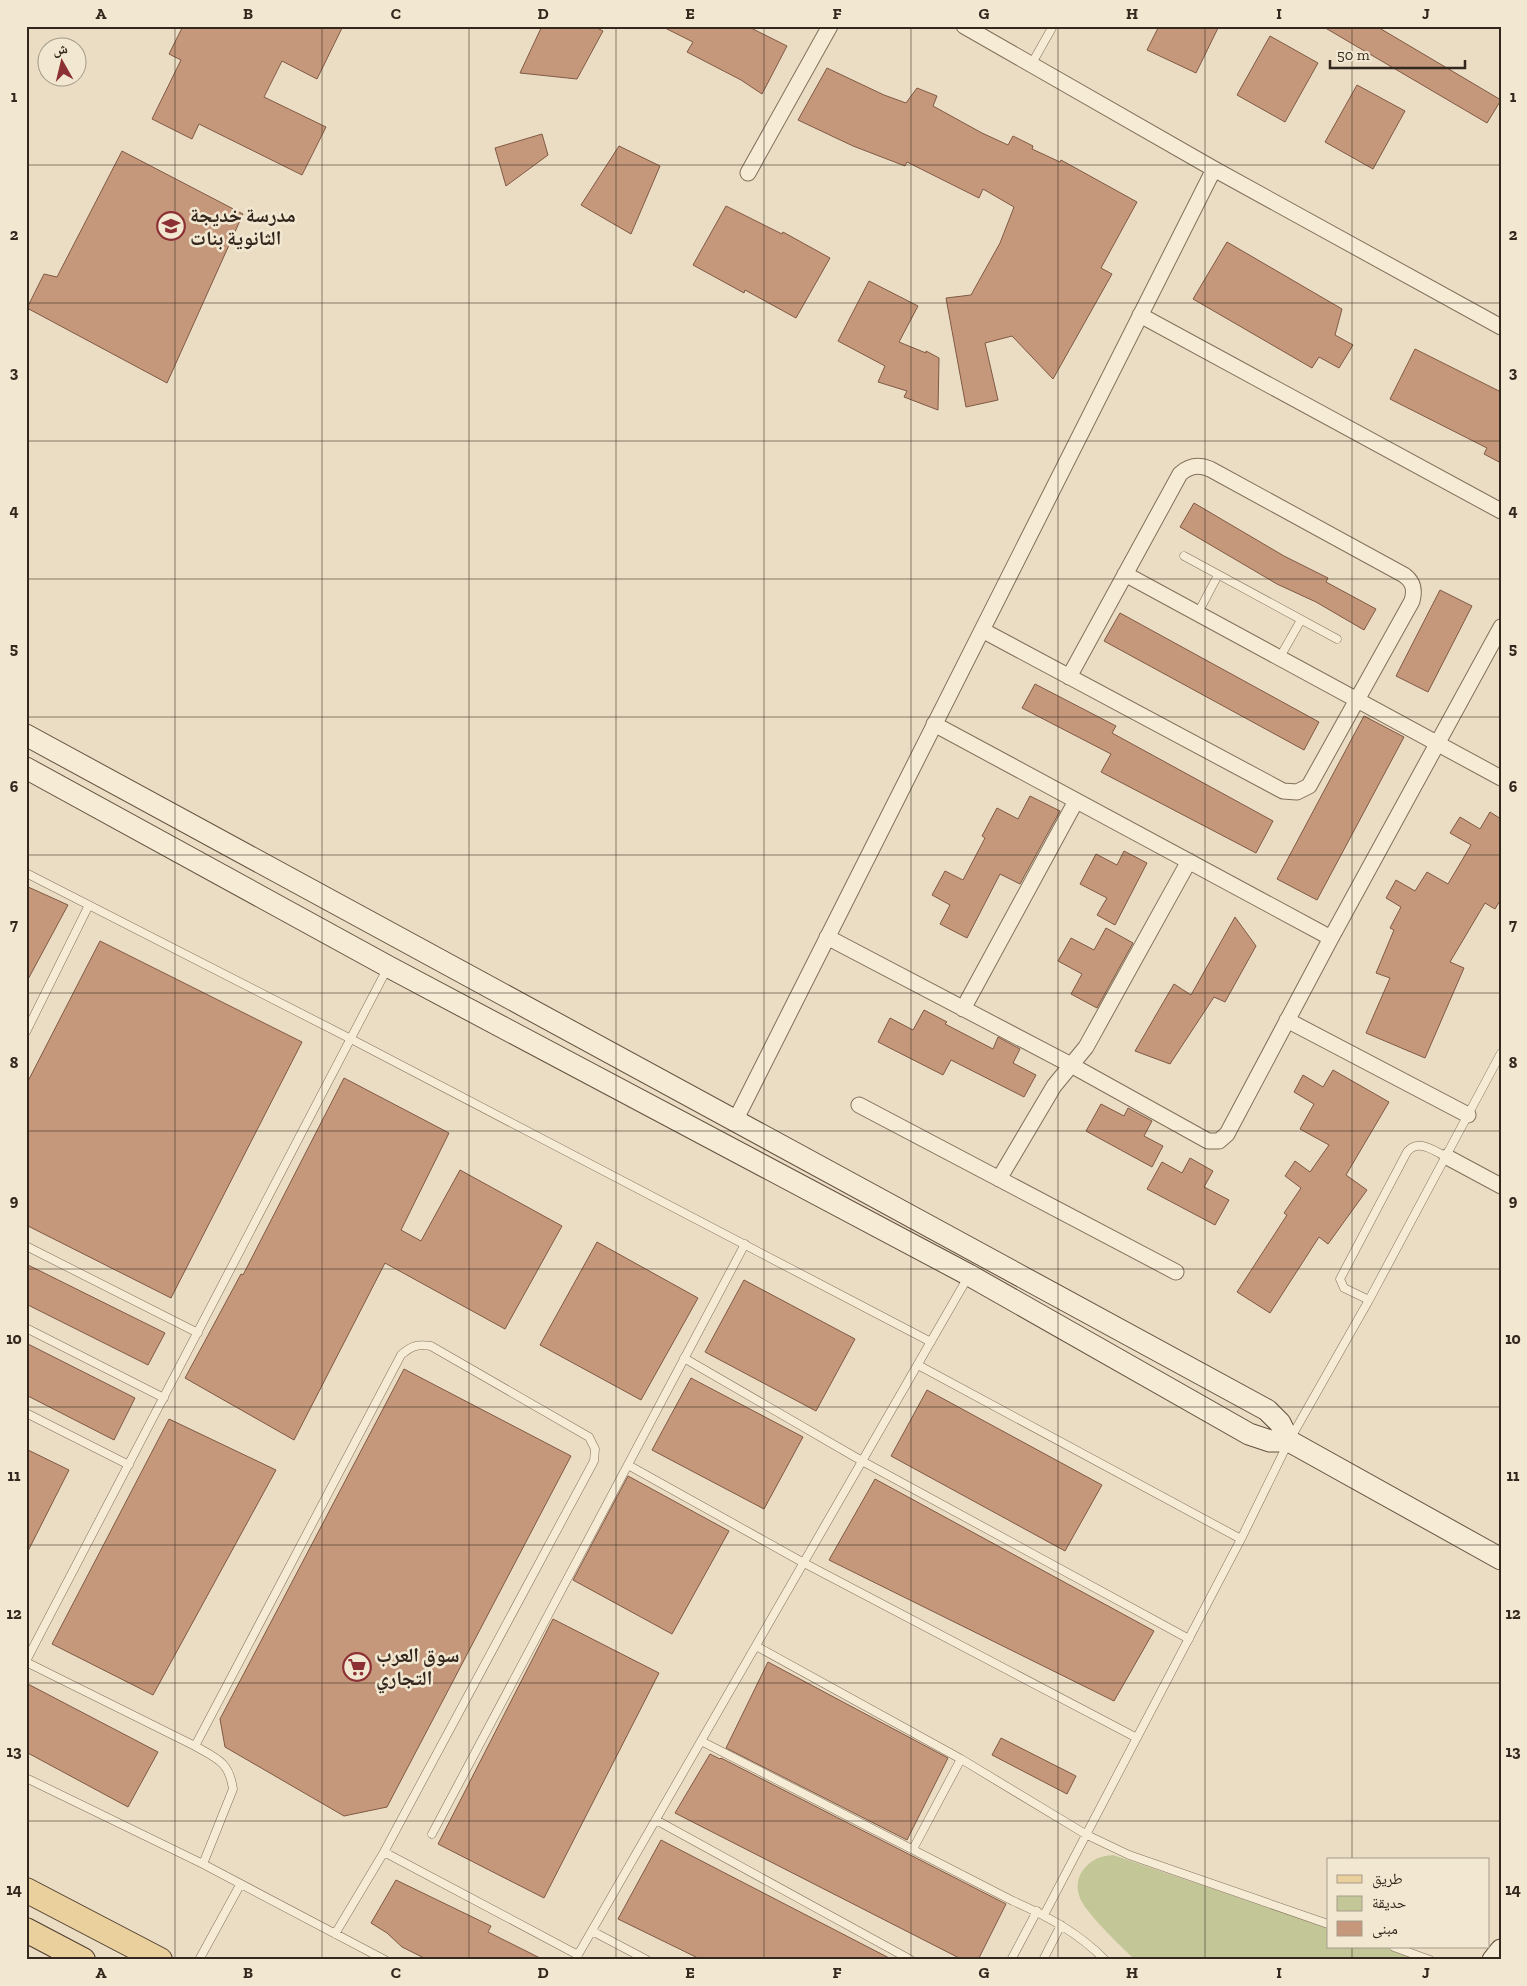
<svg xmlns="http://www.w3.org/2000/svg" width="1527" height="1986" font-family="'Zilla Slab','Noto Naskh Arabic',serif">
<rect width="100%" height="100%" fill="#eaddc3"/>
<path fill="#c3c798" d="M1113 1855 1328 1928V1947H1385L1421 1960H1135C1122 1947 1082 1910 1079 1895 1076 1886 1078 1877 1083 1870 1091 1859 1101 1856 1113 1855Z"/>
<path fill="#c5987c" stroke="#805943" d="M183 26H343L317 79 282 61 264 97 326 127 302 175 199 124 192 139 152 119 181 60 169 54Z
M542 26H593L603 31 577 79 520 73Z
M661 26H747L787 46 762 94 741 80 687 52 693 42Z
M1159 26H1219L1196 73 1147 50Z
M1322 26H1376L1501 100 1487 123Z
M1270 36 1318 63 1285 122 1237 95Z
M827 68 884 95 906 103 917 88 937 96 933 106 982 133 1008 145 1013 136 1033 146 1032 149 1060 162 1061 160 1137 202 1101 268 1112 274 1053 379 1012 336 985 343 998 400 966 407 946 298 971 295 1000 243 1014 207 983 189 979 198 907 162 905 166 853 146 798 120Z
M1357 85 1405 111 1373 169 1325 142Z
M542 134 548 155 506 186 495 148Z
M619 146 660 166 631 234 581 205Z
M122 151 243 214 167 383 27 308 44 274 57 277Z
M726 206 782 234 783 232 830 258 796 318 745 290 744 293 693 265Z
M1227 242 1342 309 1335 335 1353 345 1339 368 1319 357 1312 368 1193 299Z
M869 281 918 306 899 342 926 353V351L939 358 938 410 904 397 907 391 878 382 885 366 838 341Z
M1415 349 1501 392V463L1484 454 1487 448 1390 399Z
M1194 503 1284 556 1328 578 1326 582 1376 609 1364 630 1316 602 1277 584 1180 527Z
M1440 590 1472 606 1428 692 1396 676Z
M1120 613 1319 722 1304 750 1104 641Z
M1035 684 1116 726 1112 733 1273 821 1256 853 1101 772 1111 754 1022 708Z
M1364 716 1404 737 1317 900 1277 879Z
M1030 796 1060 811 1020 884 1000 874 967 938 940 924 950 905 932 895 945 871 963 880 985 838 982 836 997 808 1018 819Z
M1490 812 1501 819V899L1495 909 1485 903 1450 962 1464 968 1425 1058 1366 1033 1390 978 1376 973 1394 930 1390 928 1401 907 1386 898 1396 880 1415 891 1427 872 1448 884 1471 845 1450 833 1460 817 1480 829Z
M1124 851 1147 863 1115 925 1097 915 1107 898 1080 884 1096 854 1117 865Z
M26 886 68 905 26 983Z
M1235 917 1256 946 1225 1002 1214 997 1170 1064 1135 1051 1174 984 1191 995Z
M1106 928 1133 943 1097 1008 1071 994 1082 974 1058 961 1071 938 1094 950Z
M100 941 302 1042 171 1298 26 1225V1085Z
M924 1010 947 1022 945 1024 993 1049 998 1037 1020 1049 1013 1063 1036 1075 1024 1097 951 1060 943 1075 878 1042 890 1018 913 1030Z
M1333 1070 1389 1102 1346 1175 1367 1190 1328 1244 1319 1237 1270 1313 1237 1292 1287 1215 1284 1213 1301 1188 1285 1176 1295 1161 1310 1172 1329 1145 1300 1129 1314 1104 1294 1092 1303 1075 1323 1087Z
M344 1078 449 1133 401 1230 421 1241 460 1170 562 1226 505 1329 385 1263 294 1440 185 1378 241 1274 243 1275Z
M1101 1104 1124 1116 1128 1108 1152 1121 1144 1136 1163 1146 1152 1167 1086 1131Z
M1190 1158 1213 1171 1204 1187 1229 1200 1215 1225 1147 1189 1162 1162 1182 1173Z
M597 1242 698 1298 641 1400 540 1345Z
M26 1264 165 1333 148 1365 26 1304Z
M744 1280 855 1339 816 1411 705 1352Z
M26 1343 135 1398 114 1440 26 1395Z
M404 1369 571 1456 387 1807 344 1816 225 1747 220 1719Z
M691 1378 803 1437 764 1509 652 1450Z
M927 1390 1102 1485 1065 1551 891 1456Z
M169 1419 276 1470 153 1695 52 1644Z
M26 1449 69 1470 26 1555Z
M628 1476 729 1531 672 1634 573 1580Z
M875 1479 1154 1631 1114 1701 829 1560Z
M553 1619 659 1673 544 1898 438 1844Z
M768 1662 948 1758 907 1840 726 1748Z
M26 1683 158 1752 128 1807 26 1752Z
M1001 1738 1076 1776 1067 1794 992 1755Z
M710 1754 720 1759 721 1758 1006 1904 978 1960H963L675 1813Z
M661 1840 893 1960H702L618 1919Z
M396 1880 491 1926 488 1932 544 1960H428L402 1947 387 1933 371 1923Z"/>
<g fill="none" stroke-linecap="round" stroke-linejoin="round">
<defs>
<path id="lane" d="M1031 65 1053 26
M1184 556 1337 639
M1198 613 1218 575
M1280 657 1301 620
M26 873 351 1039 931 1342
M26 1032 89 905
M26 1246 198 1333
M1369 1300 1344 1288 1340 1279 1407 1152C1418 1138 1434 1151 1447 1157
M26 1328 164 1398
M684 1358 862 1461 1189 1639
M918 1365 1241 1539
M26 1413 129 1465
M628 1465 804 1563 1137 1738
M756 1646 961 1759 1087 1835 1129 1855 1328 1924
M26 1661 387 969
M26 1662 195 1746C218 1759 229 1762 233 1789L203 1864
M701 1741 1013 1901C1047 1916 1079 1933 1105 1960
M195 1746 401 1355C411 1346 417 1344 431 1346L589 1437 595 1449 594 1461 384 1852 335 1934
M26 1778 203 1864 385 1960
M656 1820 911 1960
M432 1834 745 1244
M913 1849 961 1759
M384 1852 578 1955
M1044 1915 1241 1539 1289 1441 1369 1300 1501 1053
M592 1931 647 1960
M1394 1947 1430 1960
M199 1960 240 1885
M575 1960 968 1277
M1011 1960 1037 1911
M1043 1960 1061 1925"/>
<path id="street" d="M964 26 1214 169 1501 327
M748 173 830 26
M1140 315 1501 511
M1125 574 1501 778
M982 630 1283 791 1297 792 1309 786 1412 601C1415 590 1414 582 1404 575L1210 469C1198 464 1189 466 1180 474L1069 677
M934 724 1331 938
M827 937 1071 1065 1208 1141H1219L1227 1134 1331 938 1501 627
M963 1009 1076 801
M1287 1020 1468 1115
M859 1105 1176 1272
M735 1121 1214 169
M1447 1157 1501 1186
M999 1179 1054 1086 1086 1047 1189 861"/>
<path id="secondary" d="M26 735 1267 1410 1280 1423 1289 1441
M26 768 389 967 969 1275 1249 1434 1270 1441H1289L1501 1559
M1493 1960 1501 1950"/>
<path id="primary" d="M26 1890 160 1960
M26 1930 83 1960"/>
</defs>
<use href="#lane" stroke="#826f5b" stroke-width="9"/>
<use href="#street" stroke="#826f5b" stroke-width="17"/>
<use href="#secondary" stroke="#64503f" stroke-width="23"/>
<use href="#primary" stroke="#503e2f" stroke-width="26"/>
<use href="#lane" stroke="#f6ebd5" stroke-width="8"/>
<use href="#street" stroke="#f6ebd5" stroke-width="15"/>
<use href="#secondary" stroke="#f6ebd5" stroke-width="21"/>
<use href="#primary" stroke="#ead09d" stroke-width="24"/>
</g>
<path fill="none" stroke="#34281e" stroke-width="1" stroke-opacity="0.55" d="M175 26V1960M322 26V1960M469 26V1960M616 26V1960M764 26V1960M911 26V1960M1058 26V1960M1205 26V1960M1352 26V1860M26 165H1501M26 303H1501M26 441H1501M26 579H1501M26 717H1501M26 855H1501M26 993H1501M26 1131H1501M26 1269H1501M26 1407H1501M26 1545H1501M26 1683H1501M26 1821H1501M1352 1947V1960"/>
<defs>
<symbol id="school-ring" viewBox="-11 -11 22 22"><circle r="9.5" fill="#f2e8d2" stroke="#8c3034" stroke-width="1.5"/><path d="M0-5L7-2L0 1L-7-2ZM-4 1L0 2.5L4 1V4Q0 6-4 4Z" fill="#8c3034"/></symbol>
<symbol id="supermarket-ring" viewBox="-11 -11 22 22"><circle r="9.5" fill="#f2e8d2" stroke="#8c3034" stroke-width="1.5"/><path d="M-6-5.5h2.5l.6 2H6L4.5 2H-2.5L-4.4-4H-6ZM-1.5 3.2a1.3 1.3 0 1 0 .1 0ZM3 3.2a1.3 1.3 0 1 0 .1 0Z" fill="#8c3034"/></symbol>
</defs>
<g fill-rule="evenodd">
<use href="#school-ring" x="155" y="210" width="32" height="32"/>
<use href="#supermarket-ring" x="341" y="1651" width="32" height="32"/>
</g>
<g text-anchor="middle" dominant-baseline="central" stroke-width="5" stroke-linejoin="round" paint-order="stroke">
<g font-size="20" font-weight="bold" fill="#34281e" stroke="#f2e8d2" text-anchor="start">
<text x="190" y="215">مدرسة خديجة<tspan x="190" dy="23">الثانوية بنات</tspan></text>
<text x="376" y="1655">سوق العرب<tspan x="376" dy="23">التجاري</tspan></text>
</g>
</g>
<rect width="1527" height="1986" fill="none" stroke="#f2e8d2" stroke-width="55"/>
<rect x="1327" y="1858" width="162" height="90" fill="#f2e8d2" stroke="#a69b8a"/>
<rect x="1337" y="1875" width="25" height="8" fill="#ead09d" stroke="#a69b8a"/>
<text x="1372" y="1884" font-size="15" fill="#34281e">طريق</text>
<rect x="1337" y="1896" width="25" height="15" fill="#c3c798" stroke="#a69b8a"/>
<text x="1372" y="1908" font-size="15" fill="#34281e">حديقة</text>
<rect x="1337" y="1921" width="25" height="15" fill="#c5987c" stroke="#a69b8a"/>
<text x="1372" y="1934" font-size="15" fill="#34281e">مبنى</text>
<g transform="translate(62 62) rotate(352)"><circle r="24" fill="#f2e8d2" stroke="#a69b8a"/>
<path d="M0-4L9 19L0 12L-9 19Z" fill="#8c3034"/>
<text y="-8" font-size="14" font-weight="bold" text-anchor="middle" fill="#34281e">ش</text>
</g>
<path d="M1330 60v8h135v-8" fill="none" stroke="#34281e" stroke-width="2.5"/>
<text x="1337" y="60" font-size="15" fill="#34281e" stroke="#f2e8d2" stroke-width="4" paint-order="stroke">50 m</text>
<rect x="28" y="28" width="1472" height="1930" fill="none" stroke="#34281e" stroke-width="2"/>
<g font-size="16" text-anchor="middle" font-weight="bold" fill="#34281e">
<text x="101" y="19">A</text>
<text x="248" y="19">B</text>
<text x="396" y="19">C</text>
<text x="543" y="19">D</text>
<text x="690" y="19">E</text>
<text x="837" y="19">F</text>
<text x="984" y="19">G</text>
<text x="1132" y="19">H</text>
<text x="1279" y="19">I</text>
<text x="1426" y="19">J</text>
<text x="14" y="102">1</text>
<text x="1513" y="102">1</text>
<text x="14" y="240">2</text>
<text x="1513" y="240">2</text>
<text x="14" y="378">3</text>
<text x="1513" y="378">3</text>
<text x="14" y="516">4</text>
<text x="1513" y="516">4</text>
<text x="14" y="654">5</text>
<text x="1513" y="654">5</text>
<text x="14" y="792">6</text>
<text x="1513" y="792">6</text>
<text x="14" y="930">7</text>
<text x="1513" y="930">7</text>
<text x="14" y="1068">8</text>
<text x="1513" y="1068">8</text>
<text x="14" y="1206">9</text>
<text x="1513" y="1206">9</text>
<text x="14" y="1344">10</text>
<text x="1513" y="1344">10</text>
<text x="14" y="1481">11</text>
<text x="1513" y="1481">11</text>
<text x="14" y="1619">12</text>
<text x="1513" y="1619">12</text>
<text x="14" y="1757">13</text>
<text x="1513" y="1757">13</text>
<text x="14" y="1895">14</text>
<text x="1513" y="1895">14</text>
<text x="101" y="1978">A</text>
<text x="248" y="1978">B</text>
<text x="396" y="1978">C</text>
<text x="543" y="1978">D</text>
<text x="690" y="1978">E</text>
<text x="837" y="1978">F</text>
<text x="984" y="1978">G</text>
<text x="1132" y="1978">H</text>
<text x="1279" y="1978">I</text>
<text x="1426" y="1978">J</text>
</g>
</svg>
